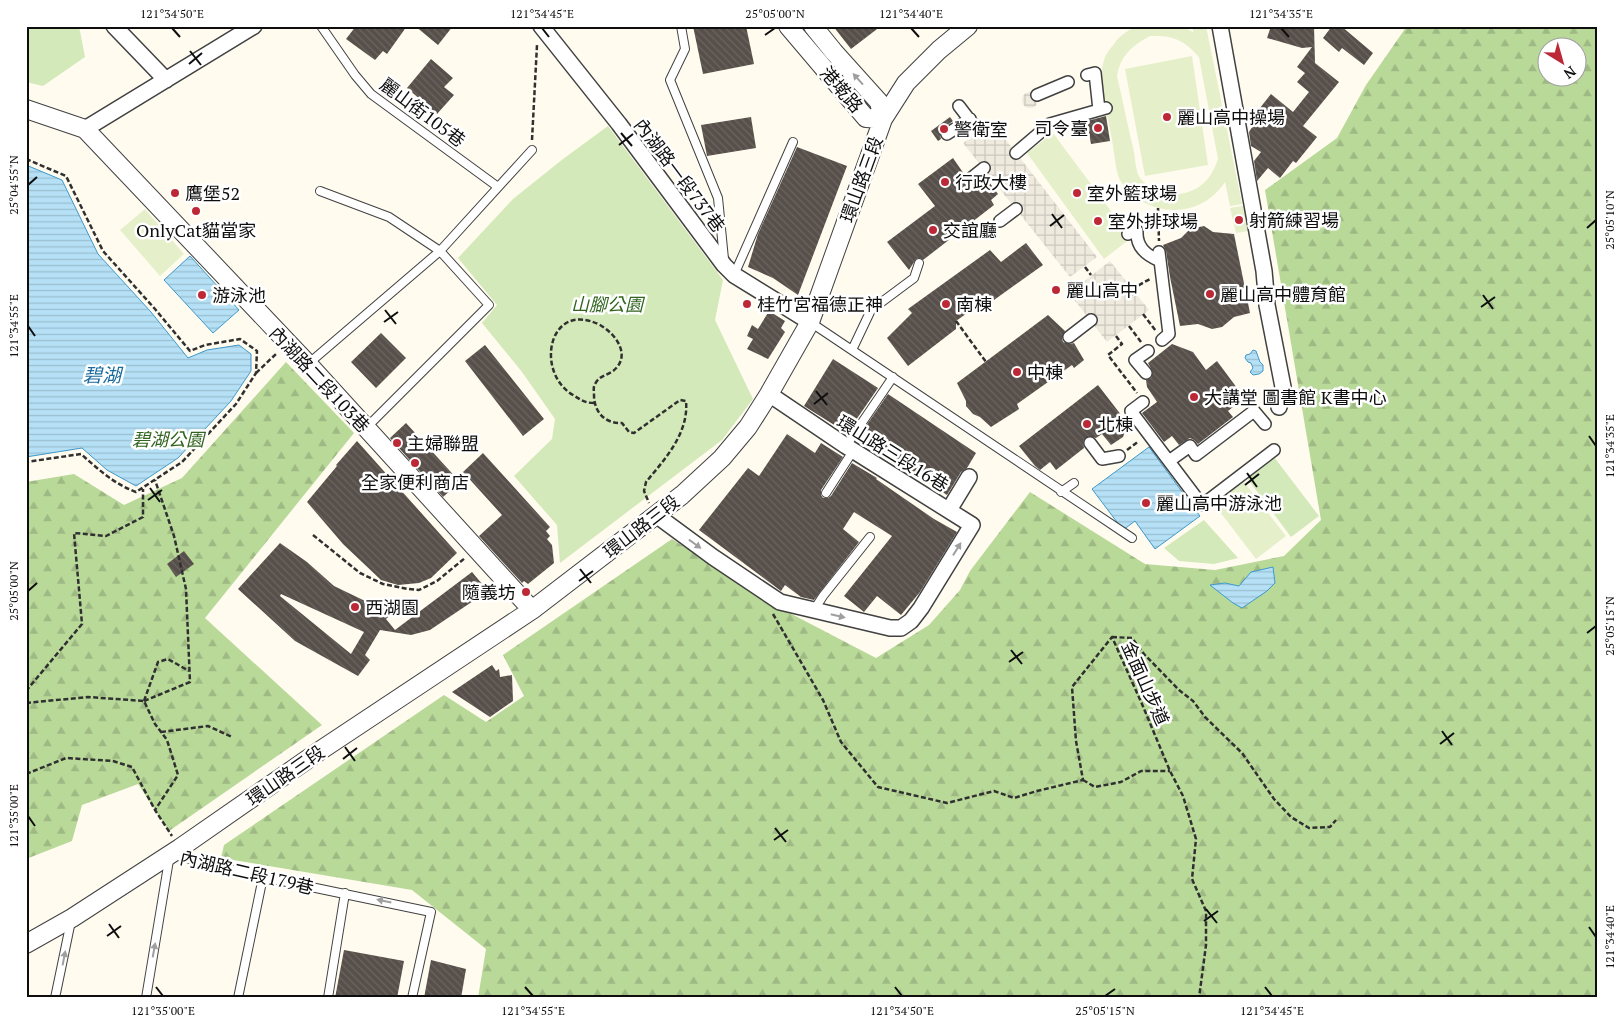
<svg xmlns="http://www.w3.org/2000/svg" width="1624" height="1024" font-family="'PT Serif','Noto Sans TC',serif">
<defs>
<pattern id="forest-firs" width="22" height="20" patternUnits="userSpaceOnUse" patternTransform="scale(1.25)"><rect width="22" height="20" fill="#b9d999"/><path d="M5 1l3.5 6h-7zM16 11l3.5 6h-7z" fill="#9eb983"/></pattern>
<pattern id="plaza-grid" width="8" height="8" patternUnits="userSpaceOnUse" patternTransform="scale(1.25)"><rect width="8" height="8" fill="#efeade"/><path d="M0 4h8M4 0v8" fill="none" stroke="#ccc8bd"/></pattern>
<pattern id="water-rules" width="6" height="5" patternUnits="userSpaceOnUse" patternTransform="scale(1.25)"><rect width="6" height="5" fill="#b5e0f5"/><path d="M0 2.5h6" fill="none" stroke="#9abfd1"/></pattern>
<pattern id="building-back-hatch" width="6" height="6" patternUnits="userSpaceOnUse" patternTransform="scale(1.25)"><rect width="6" height="6" fill="#574f4a"/><path d="M-1 5l2 2M0 0l6 6M5-1l2 2" fill="none" stroke="#6a6460"/></pattern>
</defs>
<rect width="100%" height="100%" fill="#fffbef"/>
<path fill="#d4e9b9" d="M26 26H79L85 57 43 86 26 82Z
M608 126 723 280 715 320 753 399 722 440 560 563 557 525 514 476 552 439 555 419 522 372 482 323 497 305 458 258 513 199 563 159Z
M1274 457 1319 516 1291 537 1247 478Z
M1204 520 1238 558 1214 564 1179 561 1164 548Z"/>
<path fill="url(#forest-firs)" fill-rule="evenodd" d="M1407 26H1598V998H478L486 949 412 890 221 858 224 845 444 695 486 722 524 696 503 655 672 539 780 608 876 658 929 625 960 590 970 571 1030 492 1145 564 1215 570 1284 556 1321 520 1265 190 1337 138 1366 85ZM1546 48H1576V78H1546Z
M286 362 354 433 205 618 322 725 169 831 138 784 82 805 72 841 26 859V482L74 474 124 505 182 478Z"/>
<path fill="#e5f0cb" fill-rule="evenodd" d="M1138 26H1182L1193 32V26H1206L1242 204 1230 206 1225 182C1200 221 1144 218 1120 180 1115 170 1114 147 1111 135 1107 111 1096 80 1105 57 1107 52 1111 48 1114 44 1119 36 1129 29 1138 26ZM1150 36C1173 35 1184 40 1199 57L1218 159C1212 176 1204 188 1185 193 1169 197 1151 191 1140 178 1136 172 1135 159 1134 152 1128 127 1123 102 1117 76 1120 56 1133 45 1150 36Z
M1192 56 1208 165 1145 176 1125 69Z
M1053 133 1131 238 1104 259 1027 153Z
M1243 206 1248 231 1236 233 1230 208Z
M145 209 184 254 160 276 120 230Z
M1243 481 1286 536 1256 559 1214 504Z"/>
<path fill="url(#plaza-grid)" d="M1022 100a8 8 0 1 1 16 0a8 8 0 1 1-16 0Z
M992 122 1097 257 1070 277 963 143Z
M1110 261 1149 310 1107 342 1069 293Z"/>
<path fill="url(#water-rules)" stroke="#3d99cb" d="M26 165 62 180 98 254 151 312 188 358 207 350 239 345 251 354V371L231 401 178 458 136 486 107 470 82 448 26 457Z
M190 256 239 310 213 333 164 280Z
M1253 350 1256 351 1260 362 1263 365V371L1259 374 1253 375 1250 372 1253 368 1251 363 1248 362 1245 358 1246 355 1250 354Z
M1149 447 1200 516 1155 549 1135 521 1123 530 1092 489Z
M1273 567 1275 583 1267 591 1242 608 1233 603 1210 585 1225 583 1239 586 1251 572Z"/>
<path fill="url(#building-back-hatch)" fill-rule="evenodd" d="M356 26H407L387 54 383 51 375 60 346 39Z
M415 26H453L438 45Z
M693 26H746L754 64 703 74Z
M833 26H881L851 49Z
M1271 26H1314L1315 63 1339 82 1303 126 1317 137 1296 163 1293 161 1280 178 1268 168 1257 181 1254 161 1261 152 1251 146 1249 132 1256 121 1252 118 1271 94 1293 112 1309 92 1297 82 1305 73 1297 67 1312 47 1302 48 1267 38Z
M1332 26H1341L1373 53 1364 65 1342 48 1339 52 1323 38Z
M431 59 453 78 444 87 454 95 437 114 407 88Z
M1106 116 1110 141 1091 144 1087 121Z
M751 117 756 148 707 156 701 125Z
M950 117 953 121 941 130 940 135 941 139 938 141 931 131Z
M797 147 847 166 798 295 773 278 748 267 758 234Z
M953 158 964 174 962 181 966 187 973 186 977 191 989 182 998 194 991 200 994 205 923 260 920 258 916 259 909 270 887 242 935 206 918 184Z
M1204 226 1213 232 1234 234 1250 313 1234 317 1222 327 1212 329 1198 324 1180 326 1170 277 1166 251 1163 245 1181 238 1190 229Z
M1026 243 1043 265 994 300 991 296 956 321V329L908 366 887 338 912 313 908 309 990 250 1001 262Z
M769 311 785 321 781 328 785 332 768 359 747 349 753 339 747 336 752 325 758 329Z
M1048 315 1065 331 1062 338 1063 342 1070 344 1074 343 1084 360 1074 368 1072 365 1017 404 1019 409 991 427 980 417 973 414 966 406V401L957 383Z
M381 333 406 358 376 388 351 362Z
M1172 344 1193 352 1206 370 1217 361 1237 388 1231 392 1239 402 1228 411 1233 417 1198 444 1194 440 1190 438 1179 445 1172 436 1164 442 1142 413 1157 402 1147 387 1146 380 1151 378 1153 372 1148 363Z
M485 345 544 419 523 436 465 361Z
M833 359 878 388 847 433 804 406Z
M1098 385 1125 420 1126 429 1123 437 1111 445 1102 434 1096 438 1089 436 1083 441 1084 448 1056 470 1050 462 1040 470 1035 466 1019 446Z
M888 394 976 453 967 468 961 472 947 495 859 436Z
M406 423 460 482 443 497 390 438Z
M787 434 815 453 821 443 843 457 821 490V495L823 498H828L831 496 852 463 877 478 876 479 934 519 957 532 920 592 901 615 877 596 864 612 844 596 892 536 854 512 843 529 859 542 814 600 801 597 785 585 781 591 699 530 748 468 759 476Z
M357 441 457 553 431 578 419 583 398 585 381 580 343 544 307 502 337 466 336 465Z
M483 453 550 527 546 531 550 536 547 539 552 545 554 563 528 584 524 581 522 583 479 536 502 515 463 472Z
M280 543 307 562 334 586 363 600 397 609 386 619 395 630 472 572 488 591 430 630 411 635 380 630 365 655 370 660 358 676 295 641 238 589ZM281 594 364 632 351 654 280 596Z
M184 551 194 564 176 577 167 564Z
M492 665 496 671 499 669 500 677 512 675 513 701 490 717 452 692Z
M344 950 404 961 397 998H335Z
M431 960 466 969 461 998H424Z"/>
<g fill="none" stroke-linecap="round" stroke-linejoin="round">
<defs>
<path id="service" d="M321 26 355 75 371 94 498 187
M681 26 685 49 670 80 718 198 724 259
M320 191 389 217 440 251 532 150
M734 275 793 142
M810 322 1132 538
M852 350 871 310 914 278 919 263
M308 364 440 251 489 305 366 428
M846 446 893 377
M1061 492 1074 483
M826 493 853 451
M814 610 823 596 870 537
M55 998 71 921
M146 998 170 854 263 877 431 912 412 998
M238 998 263 877
M328 998 345 893"/>
<path id="pedestrian" d="M1087 75 1095 73 1099 110
M1037 95 1068 82
M959 106 972 123
M947 134 970 119
M1016 153 1050 124 1106 108
M969 180 984 168
M1000 221 1016 209
M1128 234 1135 229 1137 231C1136 247 1146 255 1160 261
M1159 252 1169 334 1162 340
M1069 337 1091 320
M1146 373 1135 360 1148 351
M1143 402 1131 411 1202 505 1274 450
M1090 443 1102 459 1119 456
M1169 461 1190 446 1196 455 1254 411 1265 424"/>
<path id="minor" d="M114 26 166 80
M541 26 619 124 724 265 734 275 810 322
M1220 26 1264 271 1267 305 1283 387 1279 407
M85 129 254 26
M949 510 969 477
M656 515 713 557 780 602 890 628H901L911 621 921 608 972 525 846 446 769 394"/>
<path id="tertiary" d="M788 26 866 118 883 119
M813 26 834 52 879 102 883 119
M26 109 85 129 308 364 532 610
M26 944 72 918 180 848 318 752 532 610 682 495 722 458 748 427 769 394 810 322 883 119 906 83 939 50 968 26"/>
</defs>
<use href="#service" stroke="#414141" stroke-width="10"/>
<use href="#pedestrian" stroke="#414141" stroke-width="14"/>
<use href="#minor" stroke="#414141" stroke-width="18"/>
<use href="#tertiary" stroke="#414141" stroke-width="20"/>
<path stroke="#303030" stroke-width="2.5" stroke-dasharray="5 2.5" stroke-linecap="butt" d="M532 140 537 45
M26 159 66 176 103 251 155 309 190 351 205 345 240 339 257 351 256 373 236 404 182 462 136 492C114 484 98 469 81 454L26 462
M1158 208 1159 241
M1085 267 1091 275
M1132 289 1150 279
M1143 314 1156 331
M956 321 986 362
M1129 326 1141 342
M1116 336 1122 344 1108 355 1137 393
M256 373 277 353
M594 403C585 403 581 400 573 395 534 372 549 299 600 325 616 334 632 356 613 371 606 376 600 375 595 384 593 387 594 391 594 395 594 412 605 424 622 423L629 432 634 433 680 400 686 401C689 433 665 459 646 482L644 491 649 503
M1127 450 1139 441
M313 535 360 573 383 584 408 589 419 590 437 581 465 558
M773 614 823 700 841 742 878 787 947 803 994 791 1014 798 1037 791 1083 780 1076 741 1072 687 1112 637 1142 704 1170 771 1183 796 1196 839 1192 879 1206 911V945L1199 998
M1112 637 1132 638 1144 654 1179 690 1193 701 1205 717 1242 753 1274 799 1291 817 1309 828 1330 827 1336 820
M26 691 82 624 74 533 106 536 143 517V489
M144 701 190 682 186 589 174 536 155 480
M144 701 158 662 168 659 189 671
M26 703 88 697 144 701 155 724 167 740 178 775 155 810
M161 732 208 726 232 737
M26 737 28 752 26 756
M26 774 66 758 113 761 132 767 155 810 172 836
M1083 780 1095 787 1121 782 1141 771H1170"/>
<use href="#service" stroke="#fff" stroke-width="8"/>
<use href="#pedestrian" stroke="#fff" stroke-width="11"/>
<use href="#minor" stroke="#fff" stroke-width="15"/>
<use href="#tertiary" stroke="#fff" stroke-width="18"/>
</g>
<defs><path id="oneway-solid" d="M-6-.8H1V-3.2L6.5 0L1 3.2V.8H-6Z" transform="scale(1.25)"/></defs>
<g fill="#9f9f9f">
<use href="#oneway-solid" transform="translate(858 79) rotate(-132)"/>
<use href="#oneway-solid" transform="translate(695 544) rotate(36)"/>
<use href="#oneway-solid" transform="translate(957 549) rotate(-58)"/>
<use href="#oneway-solid" transform="translate(838 616) rotate(13)"/>
<use href="#oneway-solid" transform="translate(384 901) rotate(-168)"/>
<use href="#oneway-solid" transform="translate(154 950) rotate(-80)"/>
<use href="#oneway-solid" transform="translate(64 958) rotate(-79)"/>
</g>
<path fill="none" stroke="#0e0e0e" stroke-width="2" d="M172 28 180 37M542 28 549 37M911 28 919 37M1281 28 1289 37M765 35 775 28M190 51 201 65M189 64 202 53M621 133 632 146M619 145 633 134M28 185 37 177M1052 214 1062 228M1050 226 1064 215M1587 228 1596 220M1483 295 1493 309M1481 307 1495 297M385 310 396 324M384 322 398 312M28 326 35 336M816 391 827 405M814 404 828 393M1589 436 1596 446M1247 473 1257 487M1245 485 1259 474M150 488 160 502M148 500 162 490M580 569 591 583M579 581 593 571M28 591 37 583M1587 633 1596 626M1011 650 1022 664M1009 662 1023 652M1442 731 1452 745M1440 744 1454 733M345 747 355 761M343 759 357 748M28 816 35 826M775 828 786 842M774 840 788 830M1206 909 1217 923M1204 921 1218 911M109 924 119 938M1589 927 1596 937M107 936 121 926M156 987 163 996M525 987 533 996M895 987 902 996M1265 987 1272 996M1105 996 1115 989"/>
<g fill="#bc2835" stroke="#fff" stroke-width="2">
<circle cx="1167" cy="117" r="5"/>
<circle cx="1098" cy="128" r="5"/>
<circle cx="944" cy="129" r="5"/>
<circle cx="945" cy="182" r="5"/>
<circle cx="175" cy="193" r="5"/>
<circle cx="1077" cy="193" r="5"/>
<circle cx="196" cy="211" r="5"/>
<circle cx="1239" cy="220" r="5"/>
<circle cx="1098" cy="221" r="5"/>
<circle cx="933" cy="230" r="5"/>
<circle cx="1056" cy="290" r="5"/>
<circle cx="1210" cy="294" r="5"/>
<circle cx="202" cy="295" r="5"/>
<circle cx="747" cy="304" r="5"/>
<circle cx="946" cy="304" r="5"/>
<circle cx="1017" cy="372" r="5"/>
<circle cx="1194" cy="397" r="5"/>
<circle cx="1087" cy="424" r="5"/>
<circle cx="397" cy="443" r="5"/>
<circle cx="415" cy="463" r="5"/>
<circle cx="1146" cy="503" r="5"/>
<circle cx="526" cy="592" r="5"/>
<circle cx="355" cy="607" r="5"/>
</g>
<g text-anchor="middle" dominant-baseline="central" stroke-width="5" stroke-linejoin="round" paint-order="stroke">
<g font-size="18" fill="#0e0e0e" stroke="#fff">
<text transform="translate(842 89) rotate(49)">港墘路</text>
<text transform="translate(423 112) rotate(37)">麗山街105巷</text>
<text transform="translate(680 175) rotate(53)">內湖路一段737巷</text>
<text transform="translate(861 179) rotate(-70)">環山路三段</text>
<text transform="translate(320 379) rotate(47)">內湖路二段103巷</text>
<text transform="translate(893 453) rotate(32)">環山路三段16巷</text>
<text transform="translate(641 526) rotate(-38)">環山路三段</text>
<text transform="translate(1146 683) rotate(66)">金面山步道</text>
<text transform="translate(285 775) rotate(-35)">環山路三段</text>
<text transform="translate(247 872) rotate(13)">內湖路二段179巷</text>
</g>
<g font-size="18" fill="#0e0e0e" stroke="#fff" text-anchor="start">
<text x="1177" y="117">麗山高中操場</text>
<text x="1088" y="128" text-anchor="end">司令臺</text>
<text x="954" y="129">警衛室</text>
<text x="955" y="182">行政大樓</text>
<text x="185" y="193">鷹堡52</text>
<text x="1087" y="193">室外籃球場</text>
<text x="1249" y="220">射箭練習場</text>
<text x="1108" y="221">室外排球場</text>
<text x="196" y="230" text-anchor="middle">OnlyCat貓當家</text>
<text x="943" y="230">交誼廳</text>
<text x="1066" y="290">麗山高中</text>
<text x="1220" y="294">麗山高中體育館</text>
<text x="212" y="295">游泳池</text>
<text x="757" y="304">桂竹宮福德正神</text>
<text x="956" y="304">南棟</text>
<text x="1027" y="372">中棟</text>
<text x="1204" y="397">大講堂 圖書館 K書中心</text>
<text x="1097" y="424">北棟</text>
<text x="407" y="443">主婦聯盟</text>
<text x="415" y="482" text-anchor="middle">全家便利商店</text>
<text x="1156" y="503">麗山高中游泳池</text>
<text x="516" y="592" text-anchor="end">隨義坊</text>
<text x="365" y="607">西湖園</text>
</g>
<g font-size="18" font-style="italic" fill="#31651f" stroke="#fff">
<text x="607" y="304">山腳公園</text>
<text x="168" y="439">碧湖公園</text>
</g>
<g font-size="19" font-style="italic" fill="#196a9e" stroke="#fff">
<text x="102" y="374">碧湖</text>
</g>
</g>
<rect width="1624" height="1024" fill="none" stroke="#ffffff" stroke-width="55"/>
<g transform="translate(1562 62) rotate(143)"><circle r="24" fill="#ffffff" stroke="#9f9f9f"/>
<path d="M0-4L9 19L0 12L-9 19Z" fill="#bc2835"/>
<text y="-8" font-size="14" font-weight="bold" text-anchor="middle" fill="#0e0e0e">N</text>
</g>
<rect x="28" y="28" width="1568" height="968" fill="none" stroke="#0e0e0e" stroke-width="2"/>
<g font-size="12" text-anchor="middle" fill="#0e0e0e">
<text x="172" y="18">121°34'50"E</text>
<text x="542" y="18">121°34'45"E</text>
<text x="775" y="18">25°05'00"N</text>
<text x="911" y="18">121°34'40"E</text>
<text x="1281" y="18">121°34'35"E</text>
<text transform="translate(14 185) rotate(-90)" y="4">25°04'55"N</text>
<text transform="translate(1610 220) rotate(-90)" y="4">25°05'10"N</text>
<text transform="translate(14 326) rotate(-90)" y="4">121°34'55"E</text>
<text transform="translate(1610 446) rotate(-90)" y="4">121°34'35"E</text>
<text transform="translate(14 591) rotate(-90)" y="4">25°05'00"N</text>
<text transform="translate(1610 626) rotate(-90)" y="4">25°05'15"N</text>
<text transform="translate(14 816) rotate(-90)" y="4">121°35'00"E</text>
<text transform="translate(1610 937) rotate(-90)" y="4">121°34'40"E</text>
<text x="163" y="1015">121°35'00"E</text>
<text x="533" y="1015">121°34'55"E</text>
<text x="902" y="1015">121°34'50"E</text>
<text x="1105" y="1015">25°05'15"N</text>
<text x="1272" y="1015">121°34'45"E</text>
</g>
</svg>
